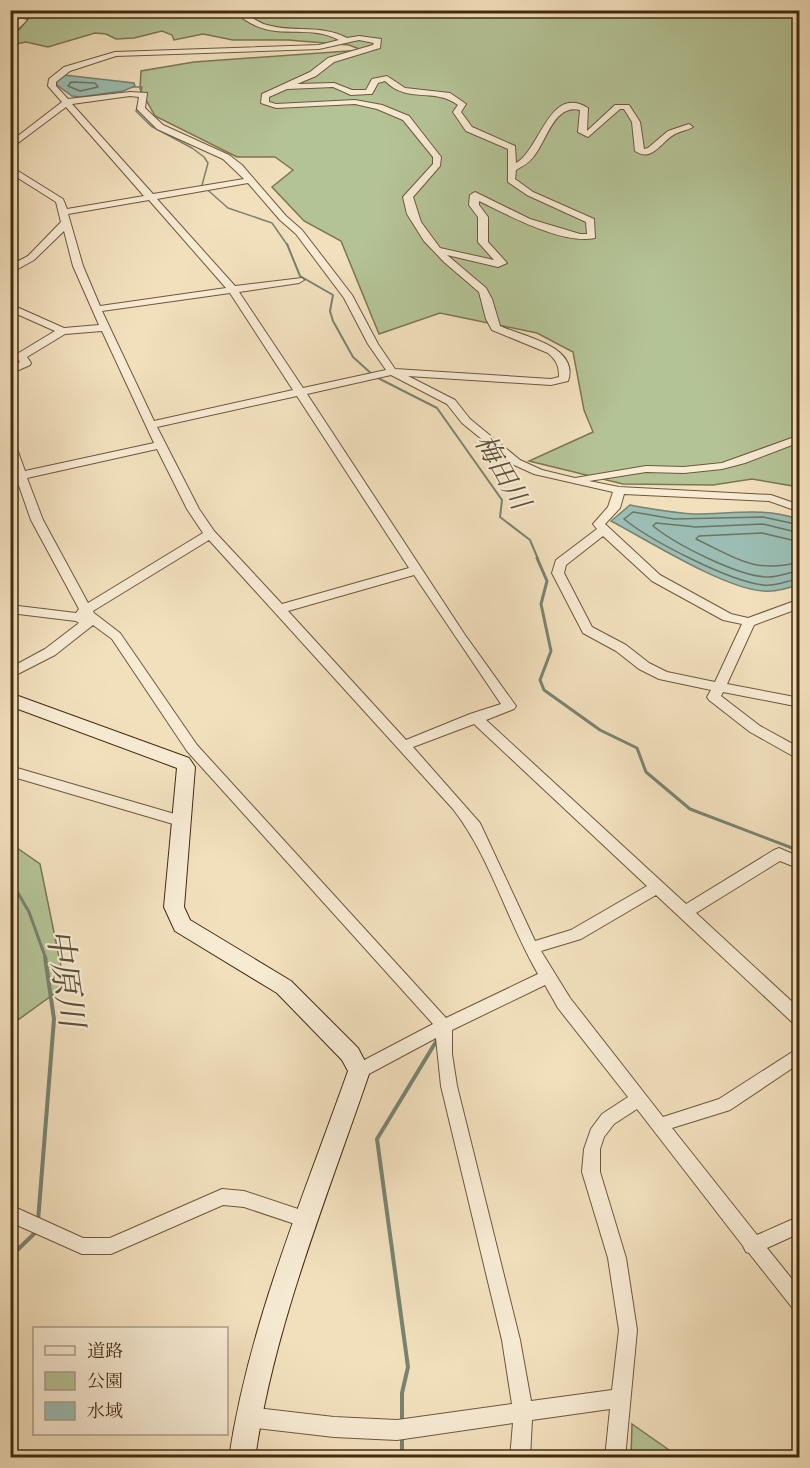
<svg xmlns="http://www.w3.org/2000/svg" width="810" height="1468" font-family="'IM FELL Double Pica','Noto Serif JP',serif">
<rect width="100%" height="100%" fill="#f2e0bd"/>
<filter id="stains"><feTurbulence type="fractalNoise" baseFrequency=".00333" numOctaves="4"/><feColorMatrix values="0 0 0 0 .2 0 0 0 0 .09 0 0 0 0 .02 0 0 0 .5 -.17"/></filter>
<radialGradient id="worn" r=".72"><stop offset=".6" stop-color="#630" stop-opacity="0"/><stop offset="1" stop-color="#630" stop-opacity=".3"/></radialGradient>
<path fill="#b4c396" stroke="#7c7752" stroke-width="1.5" d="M40 10 799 11V487L752 479 713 485 623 484 529 461 593 432 584 410 573 352 537 333 440 313 379 334 341 241 304 221 272 187 293 170 275 157H237L155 116 140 89 141 71 194 62 362 50 349 45 288 40H233L203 34 174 40 172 35 162 31 134 38 116 39 106 34 95 33 48 47 26 42 11 45V39L28 19Z
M10 843 40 864 65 986 11 1025Z
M632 1424 679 1457H631Z"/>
<path fill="#9bbdb3" stroke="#788371" stroke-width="1.5" d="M64 75 134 83 135 86 123 91 80 97 72 96 57 85 56 81Z
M630 505C652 509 673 513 695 514 731 514 764 507 798 519L799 584C787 589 777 592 763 591 723 588 649 541 611 521Z"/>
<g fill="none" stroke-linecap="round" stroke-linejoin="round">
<path stroke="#6f7460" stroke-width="1.5" d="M71 82 95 83 98 87 80 91 68 86Z
M800 525 763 517 674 519 633 512 624 519C651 541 729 581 763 585 775 587 788 580 800 579
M800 533 763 524 696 527 656 523 653 526C675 544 739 577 768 577 779 577 789 572 800 571
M800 542 762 533 699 536 696 539C736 558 754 574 800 562"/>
<path stroke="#788371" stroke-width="1.5" d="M133 87H142L140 95
M139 101 136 111 151 126 192 148 204 157 208 163 202 185 228 208 272 223 288 246"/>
<path stroke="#788371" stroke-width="2" d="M287 244 300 276 333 295 330 311 333 321 353 357 374 376 437 408 502 500 500 517 530 540 538 559"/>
<path stroke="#788371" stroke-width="3" d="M537 558 547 581 541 604 551 651 540 680 544 690 600 730 637 748 646 772 690 809 800 851
M10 879 29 912 46 959"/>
<path stroke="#788371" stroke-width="4" d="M38 1221 54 1019 45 957
M10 1257 37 1231
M402 1421V1393L408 1367 377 1139 437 1040
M402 1437V1458"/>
<defs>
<path id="street" d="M233 10C246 10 254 22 267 25 294 33 321 24 347 38L359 36 381 39 380 48 334 62 316 76 297 84 334 83 352 90H366L372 79 387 76 405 88 450 93 466 104 461 112 472 127 515 146 516 163C541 149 549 84 588 108L587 131 615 105H629L640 122 644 149 648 148 668 131 689 124 693 127C688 130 681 131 675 134 661 141 653 163 635 151L632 122 624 109H620L588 137 578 132 580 110C554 104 547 140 534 156 529 163 523 166 516 170L515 179 533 192 594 219 595 238C563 245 508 215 479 201V205L488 217V242L507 263 498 267 447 255 486 288 492 299 500 326C522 336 580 346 568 381L551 385 408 376 455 400 470 419 520 460 542 470 575 478 646 466 684 467 722 463 800 435V442L745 463 722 469 684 473 646 472 589 481 619 487 771 495 800 505V512L769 501 624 494 620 508 605 524 660 575 731 614 748 618 800 599V608L754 625 727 684 800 698V707L723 692 721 696 760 726 800 748V760L750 732 709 700 707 697 711 690 659 679 639 669 616 651 583 633 552 573 556 560 597 529 593 524 608 507 613 492 534 474 512 464 462 423 447 404 391 375 307 394 465 635 516 706 514 709 486 720 686 904 774 850 779 848 800 857V869L780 861 696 913 800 1009V1025L794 1024 656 895 581 939 541 951 570 998 663 1117 719 1099 800 1047V1063L730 1110 672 1128 757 1235 800 1216V1233L767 1248 800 1289V1313L794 1310 749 1253 746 1252 743 1246 637 1109 614 1124 604 1137 600 1149V1172L626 1258 637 1330 625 1458H605L610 1409 532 1420 530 1458H510L513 1423 397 1440 334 1437 248 1427 241 1424 238 1417 241 1410 248 1407 334 1417 397 1420 512 1404 502 1340 441 1086 436 1038 365 1076 359 1078 353 1076 351 1071 353 1066 433 1024 187 751 112 639 93 625 55 655 10 678V668L45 649 79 623 76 621 10 613V605L76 613 79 609 31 520 17 480 10 481V474H14L10 463V443L16 446 25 471 154 443 102 331 65 334 27 357 31 363 30 365 10 374V367L20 362 16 356 17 354 55 331 10 311V304L64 328 99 325 73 266 64 231 34 260 18 269 13 277 10 278 11 265 28 256 61 222 56 202 10 173V166L63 199 67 209 144 196 66 107 10 149V142L62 102 48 86 49 79 64 67 115 52 319 45 339 40C303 21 271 47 233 10ZM359 40 374 43 373 45 328 58 310 72 262 94 261 103 276 108 355 104 377 109 403 120 433 157V164L403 197 407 214 424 241 444 262 479 292 486 319 492 330 548 353C557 361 559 366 559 377L551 379 395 369 378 344 352 295 302 230 286 216 242 165 229 155 163 125 145 108 147 93 130 92 68 99 56 86V82L70 71 116 56 319 49ZM385 81C408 104 434 87 458 105L453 112 466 131 508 149V182L527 195 586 222 587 234H580L530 219 475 192 470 195 469 205 478 217V242L494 260 440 248 421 222 413 197 440 166 441 157 409 116 382 105 355 100 276 104 269 102V97L287 89 333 87 351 95 369 94H372L378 83ZM130 96 139 97 137 109 157 129 223 159 244 179 153 194 72 104ZM248 183 280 220 296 234 344 298 368 344 386 370 303 388 239 292 299 283 304 280 302 278 235 286 157 199ZM149 200 226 288 100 306 83 266 68 214ZM230 293 293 390 154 421 102 311ZM297 396 409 568 282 604 214 531 199 509 157 427ZM157 449 187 509 203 533 88 603 43 520 27 478ZM603 536 652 581 723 620 742 624 715 682 667 672 649 663 626 645 592 627 564 573 566 565ZM209 540 453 809C491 858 507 921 538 974L446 1018 197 745 120 633 94 613 93 611ZM414 575 501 704 470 714 406 740 288 611ZM474 724 647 886 571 930 535 941 480 823 413 747ZM545 985 558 1008 628 1097 602 1114 591 1129 584 1149 582 1172 608 1258 619 1330 612 1390 531 1401 520 1340 457 1086 452 1054V1030Z
M20 18 27 20 10 37V30Z
M10 766 185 817 187 821 185 825 180 826 10 776Z
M222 1189 244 1191 313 1214 316 1220 313 1226 307 1228 244 1207 223 1205 111 1254H82L10 1222V1205L83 1238H110Z"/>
<path id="secondary" d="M10 693 189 758 195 767 184 907 190 920 291 981 358 1048 370 1071C327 1198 274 1325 255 1458H229C249 1324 303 1198 348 1071L342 1060 277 993 175 931 164 907 177 768 10 706Z"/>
</defs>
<use href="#street" stroke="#6f5839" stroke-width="2"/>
<use href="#secondary" stroke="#432b0d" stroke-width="2"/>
<use href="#street" fill="#f7ebd4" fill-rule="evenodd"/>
<use href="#secondary" fill="#f7ebd4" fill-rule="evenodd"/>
</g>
<g text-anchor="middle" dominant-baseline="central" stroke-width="4.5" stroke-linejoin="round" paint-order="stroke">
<g font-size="27" font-style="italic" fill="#595036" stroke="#f7ebd4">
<text transform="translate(502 472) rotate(60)">梅田川</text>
</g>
<g font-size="33" font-style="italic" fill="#595036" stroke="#f7ebd4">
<text transform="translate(65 978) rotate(82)">中原川</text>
</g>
</g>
<rect width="810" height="1468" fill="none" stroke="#f2e0bd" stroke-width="36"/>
<rect x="12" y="12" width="786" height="1444" fill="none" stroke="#432b0d" stroke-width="3"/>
<rect x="18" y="18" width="774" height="1432" fill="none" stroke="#432b0d" stroke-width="1.5"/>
<rect x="33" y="1327" width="195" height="108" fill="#f7ebd4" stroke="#af9e84" stroke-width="1.5"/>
<rect x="45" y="1346" width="30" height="9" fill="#f7ebd4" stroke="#af9e84" stroke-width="1.5"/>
<text x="87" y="1357" font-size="18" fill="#432b0d">道路</text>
<rect x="45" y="1372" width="30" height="18" fill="#b4c396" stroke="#af9e84" stroke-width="1.5"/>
<text x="87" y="1387" font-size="18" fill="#432b0d">公園</text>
<rect x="45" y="1402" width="30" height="18" fill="#9bbdb3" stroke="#af9e84" stroke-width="1.5"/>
<text x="87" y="1417" font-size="18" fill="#432b0d">水域</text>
<rect width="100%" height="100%" filter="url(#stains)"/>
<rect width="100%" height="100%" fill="url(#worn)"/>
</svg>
